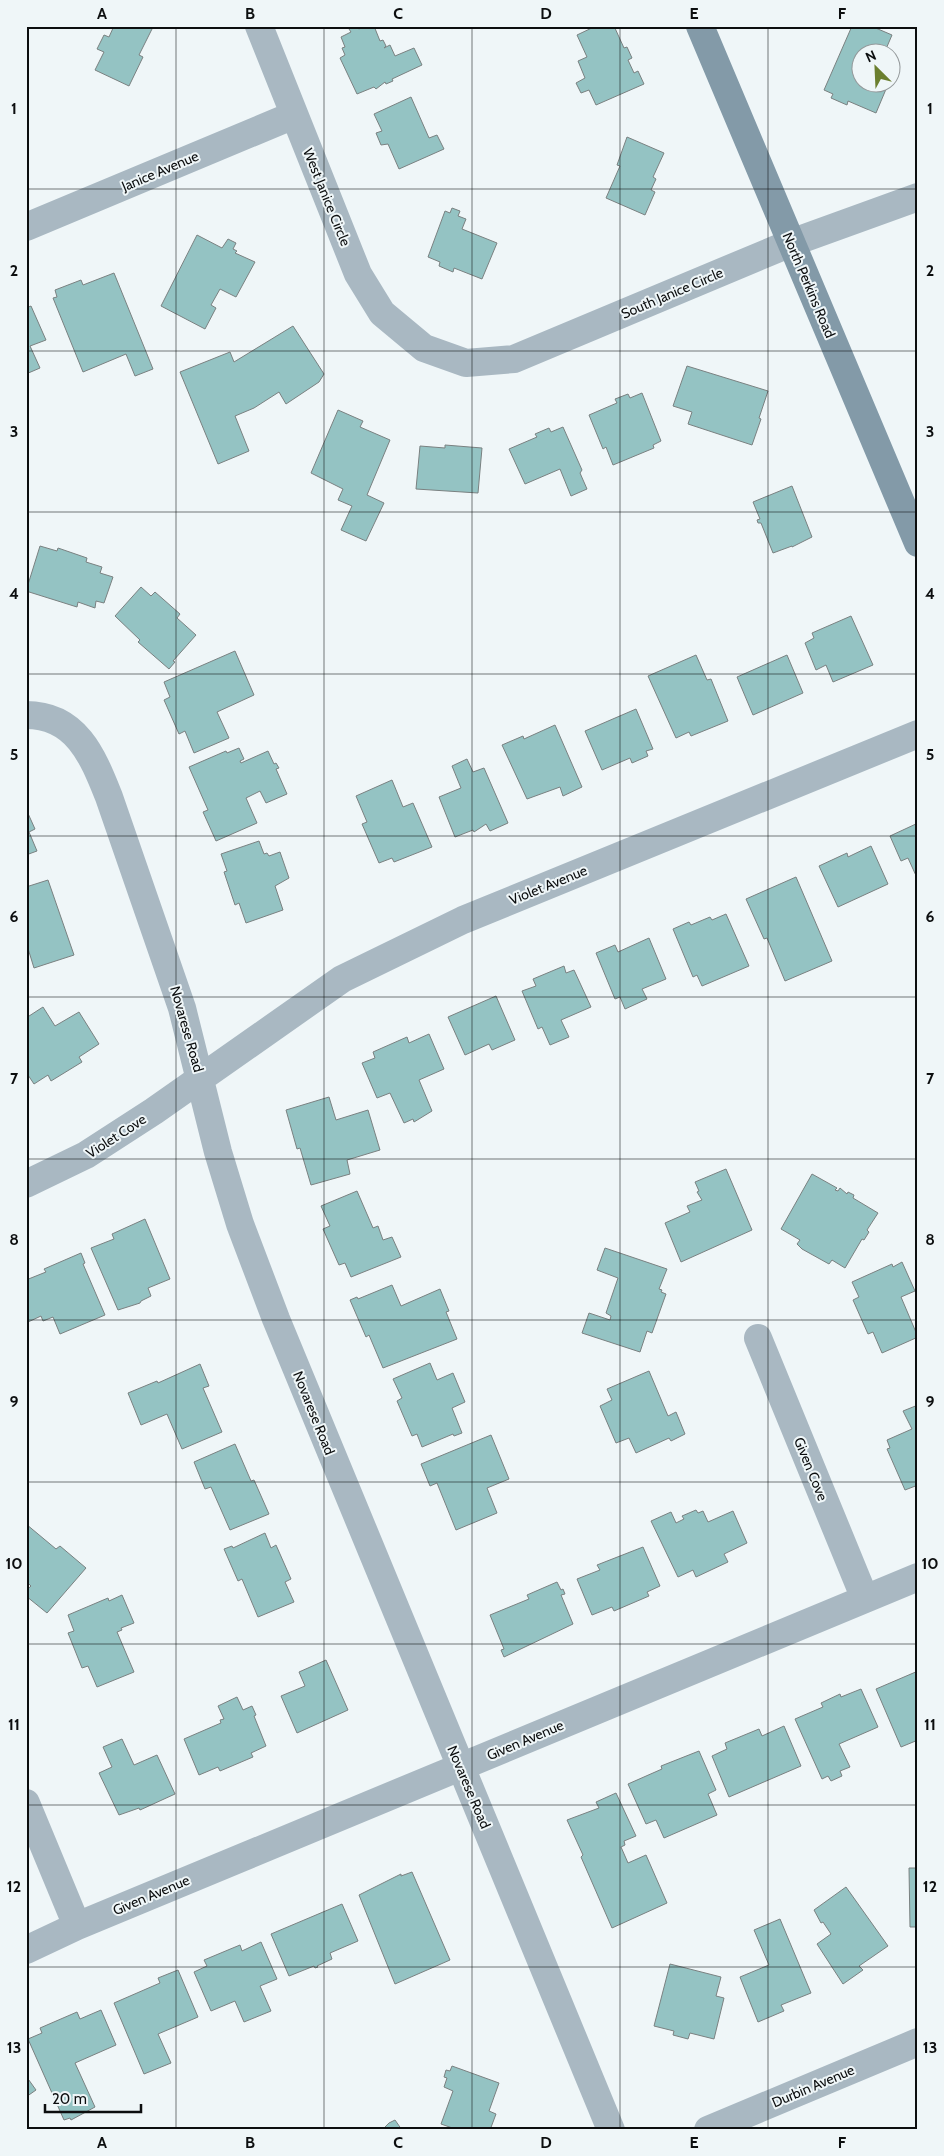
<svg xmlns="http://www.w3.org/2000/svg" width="944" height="2156" font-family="Cabin,sans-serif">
<rect width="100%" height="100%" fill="#eff6f8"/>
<path fill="#94c3c3" stroke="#7a8181" d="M114 26 153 27 139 55 143 57 129 86 95 70 104 52 97 49 104 35 109 37Z
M355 26 359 29 364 26H374L380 41 383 40 386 46 384 48 390 45 395 56 414 48 422 65 392 79 393 81 386 84 385 82 376 89 374 87 357 94 340 58 345 55 342 48 345 47 341 37 351 32 349 29Z
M596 26H614L624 48 627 47 632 58 628 60 634 73 638 71 644 84 596 105 589 90 581 93 576 83 585 78 578 61 587 57 577 35Z
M852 26H871L892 35 886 49 889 50 888 52H862V82H889L876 113 848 101 847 105 831 98 833 94 824 90Z
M411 97 429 138 437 135 444 149 399 169 388 144 381 145 376 133 382 131 374 114Z
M627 137 664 153 653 177 656 179 651 190 655 192 645 215 606 198 620 166 617 165Z
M452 208 460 211 458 216 466 219 462 229 497 243 482 279 454 268 453 272 439 266 440 262 428 257 445 211 450 213Z
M197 235 222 248 228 239 236 243 233 249 237 251 235 253 255 262 236 297 220 289 211 305 216 308 205 329 161 306Z
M114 273 153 369 135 376 126 354 83 372 53 298 57 297 55 290 81 280 83 285Z
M31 306 46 340 30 346 40 368 26 374V308Z
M293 326 324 374 319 382 286 404 279 392 254 408 235 416 249 451 218 464 180 372 230 352 234 362Z
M687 366 768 391 759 418 761 419 752 445 688 424 692 412 673 406Z
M642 393 661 441 653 445 654 448 613 465 606 447 603 449 589 415 617 403 615 399 628 394 630 398Z
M338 410 363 421 360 427 390 440 367 495 384 503 366 541 341 530 352 506 338 500 343 489 311 473Z
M563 427 582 470 580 473 587 489 571 496 560 469 525 484 509 449 537 437 535 434 549 428 551 432Z
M445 445 482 448 478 493 416 489 420 446 445 448Z
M792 486 812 537 792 547V546L773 553 761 523H758L757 520 760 519 753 502Z
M40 546 57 551 58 548 87 558 86 562 102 567 100 573 113 577 104 603 96 601 95 608 78 602 77 607 26 591Z
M141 587 151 596 155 592 180 614 177 618 196 635 173 661 175 662 169 669 138 642 140 640 115 616Z
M851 616 873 665 833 682 826 665 816 670 805 643 814 638 812 633Z
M235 651 254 695 217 712 229 738 194 753 185 731 179 734 164 700 170 697 164 682Z
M696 655 707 680 711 679 728 721 691 736 689 732 676 738 648 676Z
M787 655 803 693 753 715 737 677Z
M636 709 653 749 646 751 648 756 632 763 630 758 602 770 585 731Z
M555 725 582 787 563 796 560 787 527 799 502 745 523 736 524 739Z
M239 748 244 759 240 761 241 763 268 751 274 764 276 763 279 768 276 769 287 794 266 803 260 791 246 798 257 823 216 841 203 812 208 810 189 767 226 751 227 753Z
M467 759 473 772 484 768 508 823 490 831 486 824 474 832 473 830 455 837 439 797 461 788 452 766Z
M392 780 403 807 413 803 432 847 394 862 392 858 379 863 362 824 367 822 356 796Z
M26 809 35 829 29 832 37 851 26 855Z
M918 823V880L908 858 901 861 890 836Z
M259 841 264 854 267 853 269 856 280 852 289 878 275 886 283 910 246 923 239 903 235 905 224 872 227 871 221 854Z
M871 846 888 884 838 907 819 866 847 853 848 857Z
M796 877 832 961 785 981 767 938 764 939 746 899Z
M48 880 74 955 34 968 26 942V887Z
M726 914 749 966 702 986 697 975 693 977 673 929 689 922 691 925 710 917 712 920Z
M649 938 666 979 642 989 647 999 625 1009 620 997 615 999 596 953 615 945 618 952Z
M564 966 566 973 574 970 591 1007 561 1020 569 1037 550 1045 542 1027 538 1029 522 991 536 986 533 979Z
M496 996 515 1040 492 1050 489 1044 465 1055 448 1017Z
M43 1007 55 1026 79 1012 99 1044 79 1057 82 1062 51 1081 48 1075 34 1084 26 1072V1018Z
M429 1034 444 1069 419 1080 432 1111 414 1122 413 1119 404 1123 390 1093 377 1098 362 1063 375 1058 373 1052 407 1037 409 1043Z
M329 1097 336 1120 368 1110 380 1150 347 1160 350 1174 311 1185 300 1148 297 1149 286 1110Z
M726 1169 752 1230 681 1262 665 1223 690 1212 687 1206 702 1200 697 1192 699 1191 695 1182Z
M812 1174 837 1188 835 1190 838 1191 840 1188 847 1194 848 1192 854 1195 853 1198 878 1213 867 1230 869 1232 864 1240 862 1239 845 1268 832 1260 829 1264 802 1249 797 1244 800 1240 781 1229Z
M357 1191 373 1228 378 1226 383 1240 392 1237 401 1257 351 1277 345 1263 339 1265 323 1229 330 1226 321 1206Z
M145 1219 170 1279 148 1288 151 1296 141 1301 140 1303 118 1310 91 1248 114 1239 112 1234Z
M605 1248 667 1269 659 1289 662 1290 661 1292 666 1294 652 1333 647 1331 640 1352 582 1333 589 1313 610 1320 611 1316 606 1313 618 1278 597 1270Z
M81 1253 85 1263 83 1264 105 1315 60 1334 53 1317 43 1321 41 1316 28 1322 26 1318V1280L46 1272 44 1269Z
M902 1262 915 1291 901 1297 918 1337 882 1353 873 1332 868 1334 853 1300 859 1297 852 1282 892 1264 893 1267Z
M392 1285 401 1306 440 1289 449 1311 446 1312 457 1339 383 1368 369 1335 366 1337 350 1300 357 1297 358 1299Z
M430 1363 437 1380 453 1373 465 1402 452 1408 462 1433 454 1436 453 1434 422 1447 417 1434 412 1436 397 1401 402 1398 393 1379Z
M200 1364 209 1386 203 1388 222 1432 182 1449 167 1414 141 1425 128 1393 157 1381 158 1383Z
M649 1371 668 1416 676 1412 685 1434 671 1441 669 1438 636 1453 629 1438 616 1443 600 1406 612 1400 607 1389Z
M918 1405V1485L905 1490 887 1449 890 1448 887 1440 912 1429 903 1411Z
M491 1435 509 1479 487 1488 497 1513 456 1530 437 1483 430 1486 421 1464Z
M235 1444 251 1481 254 1480 269 1514 230 1530 211 1487 205 1489 194 1462Z
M696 1510 698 1513 703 1511 708 1522 733 1511 747 1543 724 1554 728 1562 696 1577 693 1570 678 1577 651 1521 671 1512 676 1523 684 1519 682 1516Z
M26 1524 56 1549 60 1546 86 1568 47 1613 26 1596V1591L31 1586 26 1581Z
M265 1533 271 1548 276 1545 291 1579 285 1582 294 1602 258 1617 242 1579 238 1581 224 1549 232 1546 233 1548Z
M643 1547 660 1586 647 1592 649 1596 614 1611 612 1607 592 1615 577 1579 600 1570 597 1565Z
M557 1582 561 1590 563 1589 565 1594 561 1595 573 1624 504 1657 501 1650 504 1649 490 1615 529 1599 527 1595Z
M122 1595 134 1623 121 1628 122 1630 117 1632 134 1672 97 1687 88 1666 82 1668 68 1633 74 1631 68 1615 108 1598 109 1601Z
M326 1660 348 1710 297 1733 281 1696 305 1686 299 1672Z
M918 1671V1740L901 1747 876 1689Z
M861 1689 878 1727 839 1744 850 1767 840 1771 842 1776 831 1781 828 1776 822 1779 795 1719 823 1707 821 1703 840 1694 841 1697Z
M237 1697 243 1710 252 1706 256 1715 254 1716 266 1746 251 1753 253 1757 220 1771 218 1767 199 1775 184 1739 221 1723 220 1720 224 1719 218 1706Z
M784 1726 801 1766 729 1797 712 1756 727 1749 725 1743 759 1729 762 1736Z
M122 1739 134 1765 157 1755 175 1794 140 1810 139 1808 119 1815 99 1773 112 1767 103 1747Z
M699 1751 716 1790 708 1794 717 1815 664 1838 656 1820 646 1824 628 1784 662 1769 661 1766Z
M616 1793 636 1836 624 1841 625 1845 621 1847 628 1863 646 1855 667 1903 612 1928 581 1857 583 1855 567 1820 599 1808 596 1802Z
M909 1868H918V1927H910Z
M412 1872 450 1960 395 1984 359 1895 401 1874V1876Z
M846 1887 888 1946 859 1966 863 1970 843 1984 817 1944 831 1934 823 1922 821 1923 814 1910Z
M342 1904 358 1941 330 1953 332 1959 317 1966 318 1967 315 1968 314 1966 289 1976 271 1934Z
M780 1919 811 1993 781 2005 784 2011 758 2022 740 1977 769 1965 754 1930Z
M261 1942 277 1979 260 1986 271 2011 244 2022 235 2001 211 2011 194 1972 207 1966 204 1960 240 1945 242 1951Z
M670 1964 721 1977 716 1996 724 1998 714 2039 690 2033 688 2039 673 2035 674 2031 654 2026Z
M178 1970 198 2017 158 2034 171 2063 144 2074 114 2003 160 1983 158 1978Z
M101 2010 116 2045 75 2063 95 2107 71 2120 70 2118 64 2120 28 2039 42 2033 40 2028 77 2012 80 2019Z
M452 2066 499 2083 489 2111 496 2114 490 2130H458L441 2124 453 2091 444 2087 447 2078 444 2077 446 2070 450 2071Z
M26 2076 36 2090 26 2097Z
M395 2120 402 2130H382L389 2123Z"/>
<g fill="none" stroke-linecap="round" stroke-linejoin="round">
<path stroke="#a9b8c2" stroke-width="28" d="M259 26 358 274 382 313 424 348 466 363 514 359 791 243 918 197
M26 227 294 115
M26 715C77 715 93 757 109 797L182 1008 218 1152 240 1224 276 1319 611 2130
M26 1184 86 1155 154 1111 342 979 463 920 918 734
M758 1338 865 1599
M26 1803 77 1926
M26 1950 77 1926 918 1577
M708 2130 918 2042"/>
<path stroke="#839aa8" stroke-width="28" d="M700 26 918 543"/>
</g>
<path fill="none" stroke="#0c0e0f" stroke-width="1" stroke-opacity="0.55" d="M176 26V2130M324 26V2130M472 26V2130M620 26V2130M768 26V2130M26 189H918M26 351H918M26 512H918M26 674H918M26 836H918M26 997H918M26 1159H918M26 1320H918M26 1482H918M26 1644H918M26 1805H918M26 1967H918"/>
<g text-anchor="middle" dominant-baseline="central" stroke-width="4" stroke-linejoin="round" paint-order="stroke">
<g font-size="14" fill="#0c0e0f" stroke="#eff6f8">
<text transform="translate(160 171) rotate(-23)">Janice Avenue</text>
<text transform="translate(327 197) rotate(68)">West Janice Circle</text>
<text transform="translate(809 285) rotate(67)">North Perkins Road</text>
<text transform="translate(672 293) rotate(-23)">South Janice Circle</text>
<text transform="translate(548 885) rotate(-22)">Violet Avenue</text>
<text transform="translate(187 1029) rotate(74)">Novarese Road</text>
<text transform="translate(116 1136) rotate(-33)">Violet Cove</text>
<text transform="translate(314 1413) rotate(68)">Novarese Road</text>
<text transform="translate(811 1469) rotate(68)">Given Cove</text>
<text transform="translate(525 1740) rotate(-23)">Given Avenue</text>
<text transform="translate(469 1787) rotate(67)">Novarese Road</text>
<text transform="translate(151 1895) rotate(-23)">Given Avenue</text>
<text transform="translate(813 2086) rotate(-23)">Durbin Avenue</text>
</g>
</g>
<rect width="944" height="2156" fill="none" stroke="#eff6f8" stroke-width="55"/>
<g transform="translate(876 68) rotate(336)"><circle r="24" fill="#eff6f8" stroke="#94999b"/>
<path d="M0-4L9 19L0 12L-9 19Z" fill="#6b7f2f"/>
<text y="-8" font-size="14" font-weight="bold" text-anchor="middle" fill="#0c0e0f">N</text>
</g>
<path d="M45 2104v8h96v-8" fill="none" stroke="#0c0e0f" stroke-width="2.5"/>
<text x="52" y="2104" font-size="15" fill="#0c0e0f" stroke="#eff6f8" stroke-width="4" paint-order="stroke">20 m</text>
<rect x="28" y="28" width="888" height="2100" fill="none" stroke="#0c0e0f" stroke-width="2"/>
<g font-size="16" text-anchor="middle" font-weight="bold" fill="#0c0e0f">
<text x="102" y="19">A</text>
<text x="250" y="19">B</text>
<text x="398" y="19">C</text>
<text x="546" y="19">D</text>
<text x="694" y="19">E</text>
<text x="842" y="19">F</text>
<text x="14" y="114">1</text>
<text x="930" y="114">1</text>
<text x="14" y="276">2</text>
<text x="930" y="276">2</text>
<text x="14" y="437">3</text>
<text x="930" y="437">3</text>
<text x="14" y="599">4</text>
<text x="930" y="599">4</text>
<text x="14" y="760">5</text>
<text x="930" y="760">5</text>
<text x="14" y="922">6</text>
<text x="930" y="922">6</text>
<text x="14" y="1084">7</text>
<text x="930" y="1084">7</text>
<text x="14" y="1245">8</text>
<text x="930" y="1245">8</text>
<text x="14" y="1407">9</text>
<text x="930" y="1407">9</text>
<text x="14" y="1569">10</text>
<text x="930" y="1569">10</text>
<text x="14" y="1730">11</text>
<text x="930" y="1730">11</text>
<text x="14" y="1892">12</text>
<text x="930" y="1892">12</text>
<text x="14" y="2053">13</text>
<text x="930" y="2053">13</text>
<text x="102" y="2148">A</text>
<text x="250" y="2148">B</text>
<text x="398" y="2148">C</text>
<text x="546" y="2148">D</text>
<text x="694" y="2148">E</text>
<text x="842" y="2148">F</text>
</g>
</svg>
